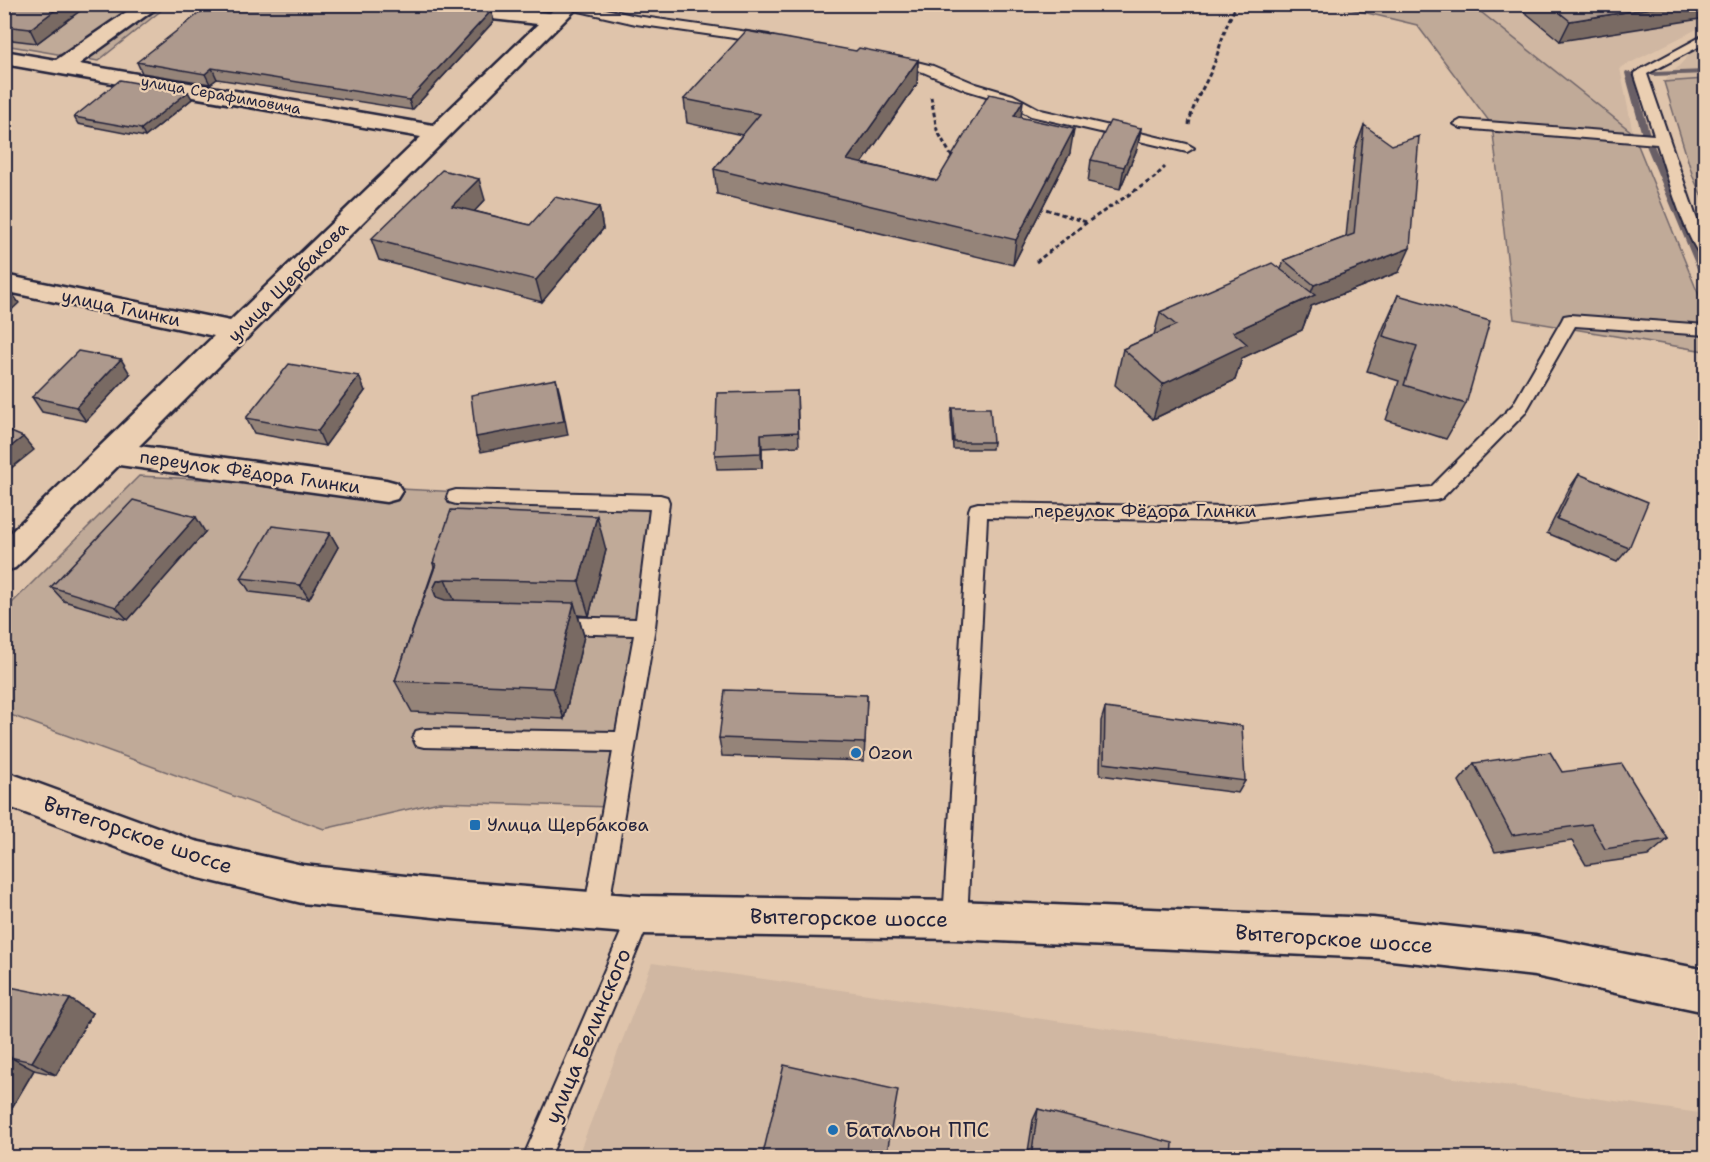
<svg xmlns="http://www.w3.org/2000/svg" width="1710" height="1162" font-family="'Shantell Sans',sans-serif">
<style>
.built{fill:#d0b7a2}
.green{fill:#c0aa98;stroke:#71666a;stroke-width:1.5}
.lines{fill:none;stroke-linecap:round;stroke-linejoin:round}
.stream{fill:#695f66;fill-rule:evenodd}
.lane-casing{stroke:#22223b;stroke-width:4}
.street-casing{stroke:#22223b;stroke-width:5}
.secondary-casing{stroke:#22223b;stroke-width:5}
.path{stroke:#22223b;stroke-width:3;stroke-dasharray:4.5 3;stroke-linecap:butt}
.lane{fill:#ebcfb2;fill-rule:evenodd}
.street{fill:#ebcfb2;fill-rule:evenodd}
.secondary{fill:#ebcfb2;fill-rule:evenodd}
.wall{fill:#958479;stroke:#22223b;stroke-width:1.5}
.shaded-wall{fill:#796b63;stroke:#22223b;stroke-width:1.5}
.building{fill:#ad998d;stroke:#22223b;stroke-width:1.5}
.poi-dot{fill:#1f6fb2;stroke:#ebcfb2;stroke-width:2}
.labels{text-anchor:middle;stroke-width:4.5;stroke-linejoin:round;paint-order:stroke}
.far-street-label{font-size:15px;fill:#22223b;stroke:#ebcfb2}
.street-label{font-size:18px;fill:#22223b;stroke:#ebcfb2}
.poi-label{font-size:18px;fill:#22223b;stroke:#ebcfb2;text-anchor:start}
.near-street-label{font-size:21px;fill:#22223b;stroke:#ebcfb2}
.near-poi-label{font-size:21px;fill:#22223b;stroke:#ebcfb2;text-anchor:start}
</style>
<rect width="100%" height="100%" fill="#dfc4ab"/>
<filter id="ink" filterUnits="userSpaceOnUse"><feTurbulence type="fractalNoise" baseFrequency=".0167" numOctaves="2"/><feDisplacementMap in="SourceGraphic" scale="12" xChannelSelector="R" yChannelSelector="G"/><feConvolveMatrix kernelMatrix="1 2 1 2 8 2 1 2 1" color-interpolation-filters="sRGB"/></filter>
<g filter="url(#ink)">
<path class="built" d="M 1472,5 L 1705,5 L 1705,25 L 1620,68 L 1633,133 Z
M 1705,46 L 1705,79 L 1664,82 L 1691,53 Z
M 652,963 L 1706,1114 L 1705,1158 L 577,1158 Z"/>
<path class="green" d="M 4,5 L 168,5 L 98,61 L 5,45 Z
M 1334,5 L 1472,5 L 1633,133 L 1695,286 L 1705,308 L 1705,351 L 1514,319 L 1492,125 L 1417,25 Z
M 1705,79 L 1706,79 L 1705,203 L 1693,177 L 1664,82 Z
M 139,476 L 660,502 L 612,807 L 439,802 L 324,829 L 5,713 L 4,611 Z"/>
<g class="lines">
<path class="stream" d="M 1706,70 L 1706,74 L 1653,76 L 1649,74 L 1653,72 Z
M 1626,71 L 1633,73 L 1650,135 L 1649,137 L 1642,135 L 1625,73 Z
M 1646,141 L 1653,143 L 1706,266 L 1706,281 L 1701,278 L 1645,143 Z"/>
<g class="lane-casing">
<path id="lane" d="M 584,4 L 636,16 L 769,35 L 775,39 L 769,43 L 636,24 L 566,8 L 564,5 Z
M 1706,34 L 1706,43 L 1647,74 L 1696,217 L 1706,237 L 1706,259 C 1690,255 1663,162 1657,144 L 1461,128 L 1454,124 L 1461,120 L 1654,135 L 1634,73 Z
M 892,56 L 933,66 L 976,84 L 1013,95 L 1041,110 L 1187,144 L 1194,148 L 1187,152 L 1031,116 L 1003,101 L 966,90 L 923,72 L 887,63 L 886,60 L 887,57 Z
M 1570,315 L 1706,325 L 1706,335 L 1575,326 L 1525,413 L 1442,498 L 1436,500 L 1230,521 L 987,517 L 967,920 L 963,928 L 955,932 L 947,928 L 943,920 L 969,510 L 971,505 L 978,503 L 1230,507 L 1431,487 L 1513,405 L 1562,320 L 1564,316 Z
M 456,490 L 660,495 L 667,497 L 669,502 L 655,627 L 608,911 L 604,919 L 596,922 L 588,919 L 584,911 L 613,751 L 424,747 L 416,745 L 413,738 L 416,731 L 424,729 L 616,732 L 634,635 L 555,633 L 548,631 L 545,625 L 548,619 L 555,617 L 636,619 L 650,509 L 456,504 L 449,502 L 447,497 L 449,492 Z
M 640,904 L 648,907 L 652,915 L 550,1158 L 523,1158 L 632,907 Z"/>
</g>
<g class="street-casing">
<path id="street" d="M 138,4 L 162,4 L 79,64 L 433,125 L 538,24 L 410,10 L 403,8 L 400,4 L 471,4 L 550,13 L 559,4 L 581,4 L 139,446 L 386,480 L 397,483 L 402,491 L 397,499 L 386,502 L 119,465 L 15,568 L 4,571 L 4,539 L 214,336 L 4,291 L 4,275 L 230,321 L 421,137 L 4,64 L 4,51 L 56,60 Z"/>
</g>
<g class="secondary-casing">
<path id="secondary" d="M 4,771 L 195,841 L 302,865 L 452,881 L 640,896 L 955,901 L 1373,918 L 1535,936 L 1706,970 L 1706,1012 L 1535,976 L 1373,958 L 955,939 L 640,934 L 452,919 L 302,903 L 195,877 L 4,805 Z"/>
</g>
<path class="path" d="M 931,97 L 937,130 L 953,159
M 1189,125 C 1192,104 1204,88 1212,69 C 1221,47 1224,24 1238,4
M 1039,207 L 1086,222
M 1036,262 L 1086,223 L 1154,178 L 1165,167"/>
<use href="#lane" class="lane"/>
<use href="#street" class="street"/>
<use href="#secondary" class="secondary"/>
</g>
<path class="wall" d="M 4,4 L 89,4 L 37,43 L 4,39 Z
M 495,4 L 529,4 L 525,8 Z
M 1515,4 L 1706,4 L 1560,41 Z
M 491,11 L 494,21 L 412,110 L 217,79 L 210,84 L 142,73 L 137,62 Z
M 856,51 L 918,60 L 917,84 L 862,163 L 937,181 L 1021,118 L 1070,153 L 1013,265 L 717,194 L 714,169 L 742,135 L 687,123 L 684,99 Z
M 188,92 L 192,99 L 145,137 L 78,124 L 74,117 Z
M 1364,125 L 1399,272 L 1311,306 L 1302,330 L 1242,358 L 1235,380 L 1153,419 L 1115,385 L 1123,349 L 1154,335 L 1160,312 L 1281,269 L 1284,260 L 1346,237 L 1355,149 Z
M 1141,128 L 1137,149 L 1120,189 L 1088,182 L 1091,160 Z
M 485,200 L 474,211 L 530,225 L 599,207 L 603,229 L 542,302 L 379,260 L 371,239 Z
M 1398,295 L 1466,404 L 1446,439 L 1386,420 L 1399,381 L 1367,371 L 1382,331 Z
M 130,374 L 86,421 L 42,412 L 32,397 Z
M 365,391 L 325,446 L 254,433 L 246,418 Z
M 797,391 L 799,446 L 762,448 L 762,468 L 717,469 L 715,455 Z
M 952,408 L 993,442 L 992,449 L 953,449 L 951,415 Z
M 1579,474 L 1629,548 L 1617,562 L 1547,533 L 1569,489 Z
M 205,532 L 128,620 L 64,601 L 51,587 Z
M 330,533 L 338,547 L 309,599 L 250,592 L 241,578 Z
M 606,550 L 589,616 L 578,615 L 584,636 L 564,719 L 412,712 L 395,681 L 434,567 L 433,563 Z
M 867,695 L 864,761 L 722,756 L 719,738 Z
M 1105,708 L 1245,781 L 1238,793 L 1100,775 L 1101,721 Z
M 1474,763 L 1562,772 L 1668,839 L 1648,856 L 1586,865 L 1572,841 L 1495,852 L 1459,781 Z
M 4,995 L 92,1013 L 56,1075 L 34,1070 L 4,1121 Z
M 1038,1109 L 1172,1158 L 1027,1158 L 1033,1120 Z"/>
<path class="shaded-wall" d="M 63,4 L 89,4 L 37,43 L 30,29 Z
M 1676,4 L 1706,4 L 1706,18 L 1560,41 L 1570,21 Z
M 491,11 L 494,21 L 412,110 L 409,100 Z
M 918,60 L 917,84 L 847,185 L 847,160 Z
M 212,68 L 217,79 L 210,84 L 205,74 Z
M 188,92 L 192,99 L 145,137 L 141,129 Z
M 1023,101 L 1020,126 L 1014,116 Z
M 1141,128 L 1137,149 L 1120,189 L 1124,167 Z
M 1074,129 L 1070,153 L 1013,265 L 1016,240 Z
M 479,179 L 485,200 L 459,228 L 452,206 Z
M 599,207 L 603,229 L 542,302 L 536,280 Z
M 1410,248 L 1399,272 L 1311,306 L 1302,330 L 1242,358 L 1235,380 L 1153,419 L 1163,384 L 1233,332 L 1309,298 L 1314,285 Z
M 9,289 L 19,303 L 4,317 L 4,293 Z
M 121,359 L 130,374 L 86,421 L 76,407 Z
M 359,376 L 365,391 L 325,446 L 318,431 Z
M 556,379 L 560,394 L 568,435 L 481,452 L 476,437 Z
M 761,434 L 762,448 L 762,468 L 761,453 Z
M 23,437 L 34,450 L 4,474 L 4,452 Z
M 597,516 L 606,550 L 589,616 L 579,582 Z
M 196,517 L 205,532 L 128,620 L 116,607 Z
M 330,533 L 338,547 L 309,599 L 300,585 Z
M 445,579 L 460,613 L 436,597 L 433,589 L 437,581 Z
M 574,603 L 584,636 L 564,719 L 553,688 Z
M 70,999 L 92,1013 L 56,1075 L 32,1062 Z
M 10,1057 L 34,1070 L 4,1121 L 4,1067 Z"/>
<path class="building" d="M 4,4 L 63,4 L 30,29 L 4,26 Z
M 211,4 L 429,4 L 491,11 L 409,100 L 212,68 L 205,74 L 137,62 Z
M 1549,4 L 1676,4 L 1570,21 Z
M 746,31 L 856,51 L 859,48 L 918,60 L 847,160 L 937,181 L 989,94 L 1023,101 L 1014,116 L 1074,129 L 1016,240 L 714,169 L 760,114 L 684,99 Z
M 120,80 L 188,92 L 141,129 L 74,117 Z
M 1110,121 L 1141,128 L 1124,167 L 1091,160 Z
M 1364,125 L 1392,145 L 1419,136 L 1410,248 L 1314,285 L 1284,260 L 1354,234 Z
M 442,170 L 479,179 L 452,206 L 530,225 L 555,197 L 599,207 L 536,280 L 371,239 Z
M 1272,263 L 1315,295 L 1233,332 L 1247,344 L 1163,384 L 1123,349 L 1176,325 L 1160,312 Z
M 1398,295 L 1490,321 L 1466,404 L 1404,385 L 1417,346 L 1383,336 Z
M 78,351 L 121,359 L 76,407 L 32,397 Z
M 289,364 L 359,376 L 318,431 L 246,418 Z
M 556,379 L 564,421 L 476,437 L 471,395 Z
M 797,391 L 798,432 L 761,434 L 761,453 L 715,455 L 717,393 Z
M 952,408 L 990,408 L 993,442 L 954,442 Z
M 4,429 L 23,437 L 4,452 Z
M 1579,474 L 1648,502 L 1629,548 L 1557,519 Z
M 133,500 L 196,517 L 116,607 L 51,587 Z
M 451,510 L 597,516 L 579,582 L 445,579 L 437,581 L 433,589 L 436,597 L 445,600 L 574,603 L 553,688 L 395,681 L 436,564 L 433,563 Z
M 272,526 L 330,533 L 300,585 L 241,578 Z
M 725,690 L 867,695 L 865,743 L 719,738 Z
M 1105,708 L 1242,726 L 1245,781 L 1104,763 Z
M 1550,752 L 1562,772 L 1622,764 L 1668,839 L 1605,849 L 1591,824 L 1512,835 L 1474,763 Z
M 10,987 L 70,999 L 32,1062 L 10,1057 L 4,1067 L 4,995 Z
M 784,1065 L 898,1090 L 886,1158 L 762,1158 Z
M 1038,1109 L 1173,1143 L 1172,1158 L 1031,1158 Z"/>
</g>
<g class="poi-dot">
<circle cx="856" cy="753" r="6"/>
<rect x="469" y="819" width="12" height="12" rx="3"/>
<circle cx="833" cy="1130" r="6"/>
</g>
<g class="labels">
<g class="far-street-label">
<text transform="translate(221 95) rotate(10)" y="5">улица Серафимовича</text>
</g>
<g class="street-label">
<text transform="translate(288 282) rotate(-45)" y="6">улица Щербакова</text>
<text transform="translate(121 308) rotate(12)" y="6">улица Глинки</text>
<text transform="translate(250 472) rotate(8)" y="6">переулок Фёдора Глинки</text>
<text x="1145" y="517">переулок Фёдора Глинки</text>
</g>
<g class="poi-label">
<text x="868" y="759">Ozon</text>
<text x="487" y="831">Улица Щербакова</text>
</g>
<g class="near-street-label">
<text transform="translate(138 835) rotate(19)" y="7">Вытегорское шоссе</text>
<text transform="translate(849 918) rotate(1)" y="7">Вытегорское шоссе</text>
<text transform="translate(1334 939) rotate(4)" y="7">Вытегорское шоссе</text>
<text transform="translate(588 1036) rotate(-67)" y="7">улица Белинского</text>
</g>
<g class="near-poi-label">
<text x="845" y="1137">Батальон ППС</text>
</g>
</g>
<rect width="1710" height="1162" fill="none" stroke="#ebcfb2" stroke-width="24"/>
<rect x="12" y="12" width="1686" height="1138" fill="none" stroke="#22223b" stroke-width="2" filter="url(#ink)"/>
</svg>
